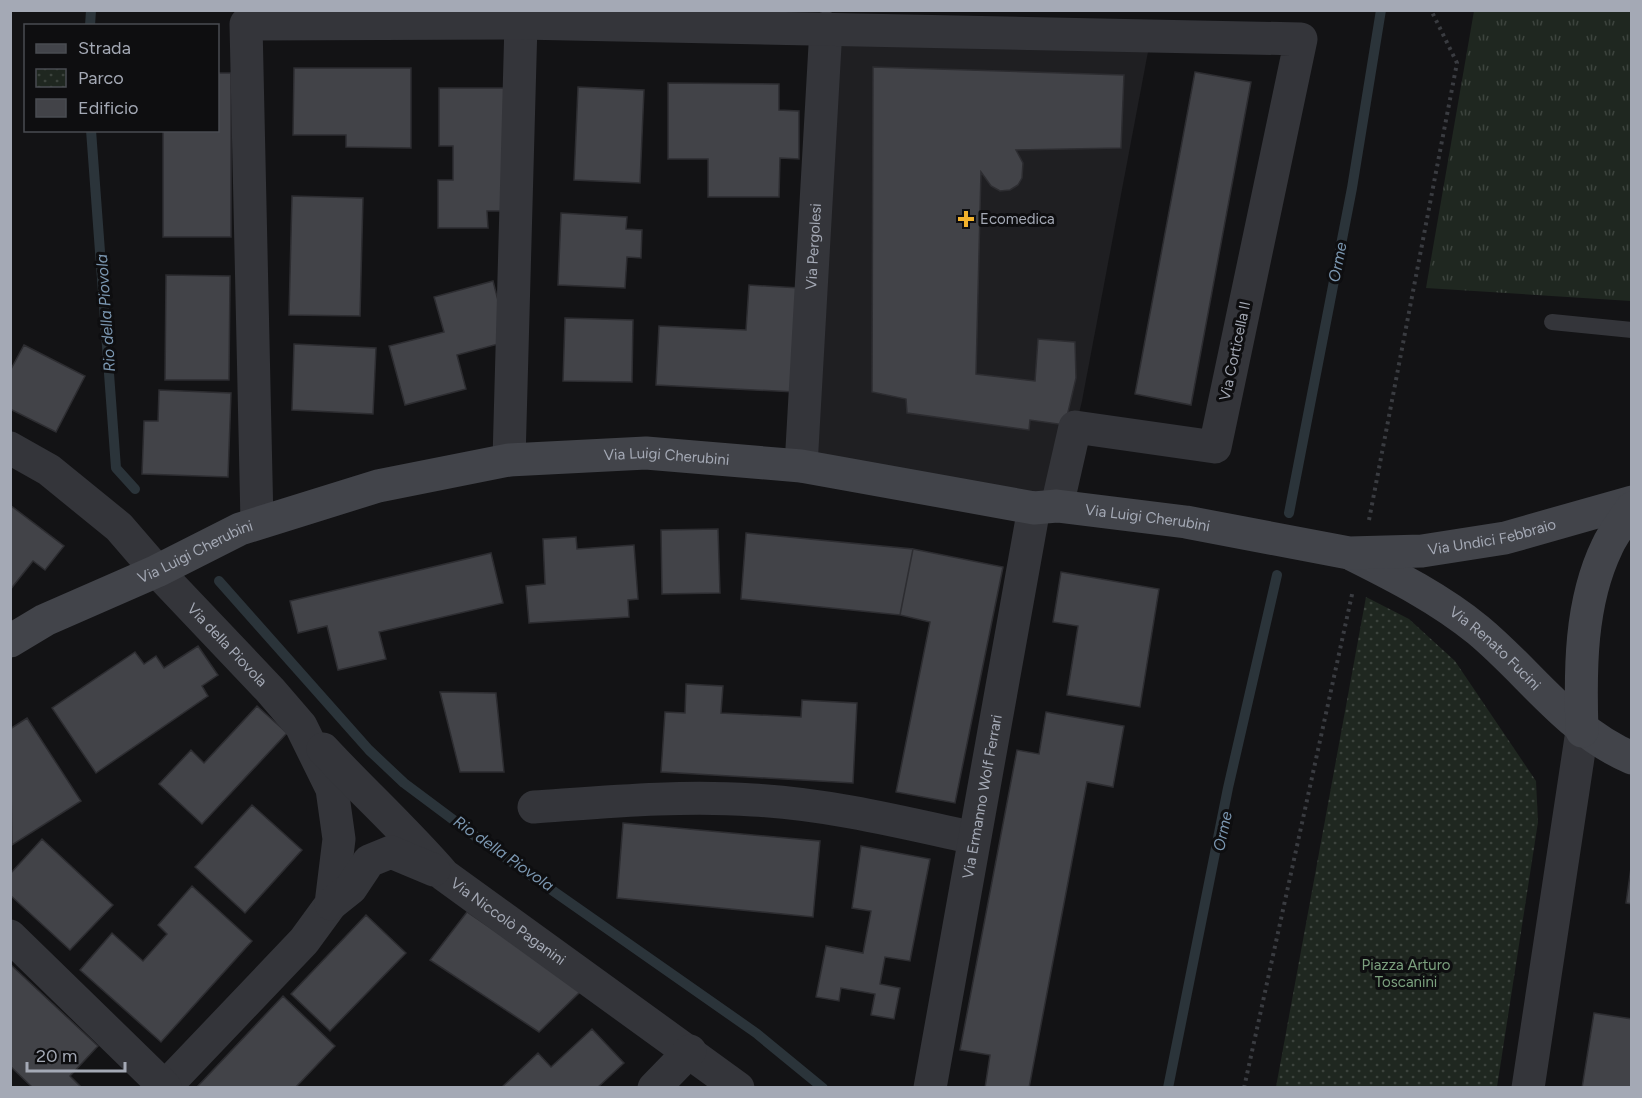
<svg xmlns="http://www.w3.org/2000/svg" width="1642" height="1098" font-family="Figtree,sans-serif">
<style>
.built{fill:#1f1f22}
.grass{fill:url(#grass-tufts)}
.park{fill:url(#park-dots)}
.lines{fill:none;stroke-linecap:round;stroke-linejoin:round}
.stream{stroke:#2b343a;stroke-width:10}
.building{fill:#424348;stroke:#2d2d31;stroke-width:1.5}
.path{stroke:#3a3c41;stroke-width:4;stroke-dasharray:3 4.5;stroke-linecap:butt}
.service{stroke:#34353a;stroke-width:16}
.minor{stroke:#34353a;stroke-width:33}
.tertiary{stroke:#34353a;stroke-width:33}
.secondary{stroke:#42444a;stroke-width:33}
.poi-dot{fill:#f2b22d;stroke:#0e0e10;stroke-width:2}
.labels{text-anchor:middle;stroke-width:6;stroke-linejoin:round;paint-order:stroke}
.poi-label{font-size:15px;fill:#a4a9b5;stroke:#0e0e10;text-anchor:start}
.street-label{font-size:15px;fill:#a4a9b5;stroke:#0e0e10}
.park-label{font-size:15px;fill:#7ba07e;stroke:#0e0e10}
.water-label{font-size:16px;font-style:italic;fill:#7b97b1;stroke:#0e0e10}
</style>
<defs>
<pattern id="grass-tufts" width="24" height="20" patternUnits="userSpaceOnUse" patternTransform="scale(1.5)"><rect width="24" height="20" fill="#1f2720"/><path d="M3 7l-1-3M5 7V3M7 7l1-3M15 17l-1-3M17 17v-4M19 17l1-3" fill="none" stroke="#3d443e"/></pattern>
<pattern id="park-dots" width="8" height="8" patternUnits="userSpaceOnUse" patternTransform="scale(1.5)"><rect width="8" height="8" fill="#1f2720"/><path d="M2 2h.1M6 6h.1" fill="none" stroke="#3d443e" stroke-width="1.8" stroke-linecap="round"/></pattern>
</defs>
<rect width="100%" height="100%" fill="#131315"/>
<path class="built" d="M 826,28 L 1151,36 L 1082,401 L 1057,506 L 801,466 Z"/>
<path class="grass" d="M 1474,11 L 1631,11 L 1631,301 L 1426,288 Z"/>
<path class="park" d="M 1366,597 L 1409,619 L 1455,661 L 1536,781 L 1538,822 L 1497,1087 L 1276,1087 Z"/>
<g class="lines">
<path class="stream" d="M 90,26 L 91,10
M 91,130 L 116,468 L 135,489
M 1289,513 L 1352,188 L 1381,10
M 219,581 L 369,750 L 404,783 L 479,839 L 756,1033 L 823,1088
M 1168,1088 L 1228,788 L 1277,575"/>
</g>
<path class="building" d="M 873,67 L 1124,75 L 1121,148 L 1016,150 L 1023,163 L 1022,178 L 1018,185 L 1010,190 L 1000,191 L 991,186 L 981,172 L 976,374 L 1035,381 L 1038,339 L 1075,342 L 1076,378 L 1065,425 L 1030,420 L 1029,430 L 907,413 L 906,399 L 872,392 Z
M 294,68 L 411,68 L 411,148 L 346,147 L 346,135 L 293,135 Z
M 1195,72 L 1251,82 L 1191,405 L 1135,394 Z
M 218,73 L 231,73 L 231,237 L 163,237 L 163,130 L 218,130 Z
M 668,83 L 779,84 L 779,110 L 799,111 L 799,159 L 780,158 L 779,197 L 708,197 L 708,159 L 668,159 Z
M 578,87 L 644,90 L 640,183 L 574,180 Z
M 439,88 L 505,88 L 505,211 L 487,211 L 488,228 L 438,228 L 438,180 L 453,180 L 453,146 L 439,146 Z
M 292,196 L 363,198 L 360,316 L 289,315 Z
M 561,213 L 627,217 L 626,229 L 642,230 L 641,258 L 627,257 L 625,288 L 558,285 Z
M 166,275 L 230,276 L 229,380 L 165,380 Z
M 493,281 L 502,316 L 502,343 L 457,355 L 466,389 L 405,405 L 389,346 L 444,332 L 434,297 Z
M 749,285 L 800,288 L 795,392 L 656,385 L 659,326 L 746,330 Z
M 565,318 L 633,320 L 632,382 L 563,381 Z
M 294,344 L 376,348 L 373,414 L 292,410 Z
M 24,345 L 85,376 L 56,432 L 10,409 L 10,371 Z
M 159,390 L 231,393 L 228,477 L 142,474 L 144,421 L 158,421 Z
M 10,505 L 64,546 L 45,570 L 33,561 L 10,590 Z
M 718,529 L 720,593 L 662,594 L 661,530 Z
M 746,533 L 913,549 L 900,615 L 741,599 Z
M 576,537 L 577,549 L 634,545 L 638,599 L 628,600 L 629,617 L 529,623 L 526,586 L 545,584 L 543,539 Z
M 913,549 L 1003,567 L 955,803 L 896,792 L 930,622 L 900,615 Z
M 491,553 L 503,603 L 379,632 L 386,659 L 338,670 L 327,626 L 298,633 L 290,601 Z
M 1061,572 L 1159,589 L 1140,707 L 1067,695 L 1078,626 L 1053,622 Z
M 198,646 L 218,675 L 202,686 L 208,696 L 96,773 L 52,708 L 135,652 L 144,664 L 156,656 L 164,668 Z
M 686,684 L 723,686 L 721,713 L 801,717 L 802,700 L 857,703 L 853,783 L 661,772 L 665,712 L 685,713 Z
M 440,692 L 496,693 L 504,772 L 460,772 Z
M 257,706 L 287,733 L 202,824 L 159,784 L 191,750 L 204,763 Z
M 1046,712 L 1124,726 L 1113,787 L 1087,782 L 1029,1088 L 985,1088 L 990,1055 L 960,1050 L 1017,750 L 1039,754 Z
M 27,718 L 81,801 L 12,845 L 10,729 Z
M 252,805 L 302,850 L 245,913 L 195,867 Z
M 623,823 L 820,841 L 813,917 L 617,898 Z
M 42,839 L 113,905 L 70,950 L 10,895 L 10,874 Z
M 861,846 L 930,859 L 910,961 L 885,957 L 880,984 L 900,988 L 894,1019 L 871,1015 L 875,994 L 841,988 L 839,1001 L 816,997 L 826,946 L 863,953 L 871,911 L 852,908 Z
M 1632,861 L 1632,904 L 1626,903 Z
M 192,886 L 252,941 L 161,1042 L 80,970 L 112,933 L 143,961 L 167,934 L 158,925 Z
M 467,912 L 582,990 L 539,1032 L 430,960 Z
M 366,915 L 406,953 L 330,1031 L 291,994 Z
M 10,964 L 98,1046 L 70,1076 L 82,1088 L 33,1088 L 10,1066 Z
M 283,996 L 335,1046 L 295,1088 L 196,1088 Z
M 1594,1013 L 1632,1019 L 1632,1088 L 1582,1088 Z
M 592,1029 L 624,1063 L 597,1088 L 501,1088 L 538,1053 L 551,1067 Z"/>
<g class="lines">
<path class="path" d="M 1369,520 L 1457,63 L 1431,10
M 1244,1088 L 1353,590"/>
<path class="service" d="M 1552,322 L 1632,330"/>
<g class="minor">
<path d="M 509,460 L 521,23"/>
<path id="s1" d="M 801,466 L 826,28"/>
<path d="M 257,523 L 246,24 L 521,23 L 1301,39 L 1215,447 L 1075,427 L 1057,506"/>
<path id="s2" d="M 157,571 L 270,690 L 301,726 L 332,789 L 339,839 L 331,904 L 304,941 L 164,1088"/>
<path id="s3" d="M 323,749 C 363,792 406,831 444,875 L 738,1088"/>
<path d="M 534,807 C 606,802 680,795 753,800 C 828,804 901,822 974,838"/>
<path d="M 331,904 L 351,888 L 369,861 L 391,852 L 434,870"/>
<path d="M 10,936 L 165,1087"/>
<path d="M 654,1088 L 690,1051"/>
<path id="s4" d="M 930,1088 L 1034,508"/>
<path d="M 1528,1088 L 1582,731"/>
</g>
<path class="tertiary" d="M 10,448 L 49,470 L 119,527 L 157,571"/>
<g class="secondary">
<path id="s5" d="M 1353,555 C 1397,577 1440,599 1478,630 C 1530,673 1568,731 1632,758"/>
<path id="s6" d="M 10,641 L 45,620 L 157,571 L 240,529 L 378,486 L 509,460 L 646,453 L 801,466 L 1034,508 L 1057,506 L 1186,522 L 1349,553 L 1422,551 L 1505,538 L 1632,502"/>
<path d="M 1582,731 C 1580,670 1580,603 1607,547 C 1613,533 1623,521 1632,508"/>
</g>
</g>
<path class="poi-dot" d="M963 210h6v6h6v6h-6v6h-6v-6h-6v-6h6z"/>
<g class="labels">
<g class="poi-label">
<text x="980" y="224">Ecomedica</text>
</g>
<g class="street-label">
<text dy="5" stroke="none"><textPath href="#s1" startOffset="220">Via Pergolesi</textPath></text>
<text transform="translate(1235 351) rotate(-78)" y="5">Via Corticella II</text>
<text dy="5" stroke="none"><textPath href="#s6" startOffset="692">Via Luigi Cherubini</textPath></text>
<text dy="5" stroke="none"><textPath href="#s6" startOffset="1178">Via Luigi Cherubini</textPath></text>
<text dy="5" stroke="none"><textPath href="#s6" startOffset="1527">Via Undici Febbraio</textPath></text>
<text dy="5" stroke="none"><textPath href="#s6" startOffset="206">Via Luigi Cherubini</textPath></text>
<text dy="5" stroke="none"><textPath href="#s2" startOffset="102">Via della Piovola</textPath></text>
<text dy="5" stroke="none"><textPath href="#s5" startOffset="171">Via Renato Fucini</textPath></text>
<text dy="5" stroke="none"><textPath href="#s4" startOffset="296">Via Ermanno Wolf Ferrari</textPath></text>
<text dy="5" stroke="none"><textPath href="#s3" startOffset="254">Via Niccolò Paganini</textPath></text>
</g>
<g class="park-label">
<text x="1406" y="970">Piazza Arturo<tspan x="1406" dy="17">Toscanini</tspan></text>
</g>
<g class="water-label">
<text transform="translate(1337 262) rotate(-79)" y="6">Orme</text>
<text transform="translate(105 313) rotate(-94)" y="6">Rio della Piovola</text>
<text transform="translate(1222 831) rotate(-78)" y="6">Orme</text>
<text transform="translate(504 853) rotate(35)" y="6">Rio della Piovola</text>
</g>
</g>
<rect width="1642" height="1098" fill="none" stroke="#a4a9b5" stroke-width="24"/>
<rect x="24" y="24" width="195" height="108" fill="#0e0e10" stroke="#4a4c52" stroke-width="1.5"/>
<rect x="36" y="44" width="30" height="9" fill="#42444a" stroke="#4a4c52" stroke-width="1.5"/>
<text x="78" y="54" font-size="18" fill="#a4a9b5">Strada</text>
<rect x="36" y="69" width="30" height="18" fill="url(#park-dots)" stroke="#4a4c52" stroke-width="1.5"/>
<text x="78" y="84" font-size="18" fill="#a4a9b5">Parco</text>
<rect x="36" y="99" width="30" height="18" fill="#424348" stroke="#4a4c52" stroke-width="1.5"/>
<text x="78" y="114" font-size="18" fill="#a4a9b5">Edificio</text>
<path d="M27 1062v9h98v-9" fill="none" stroke="#a4a9b5" stroke-width="3"/>
<text x="36" y="1062" font-size="18" fill="#a4a9b5" stroke="#0e0e10" stroke-width="4.5" paint-order="stroke">20 m</text>
</svg>
